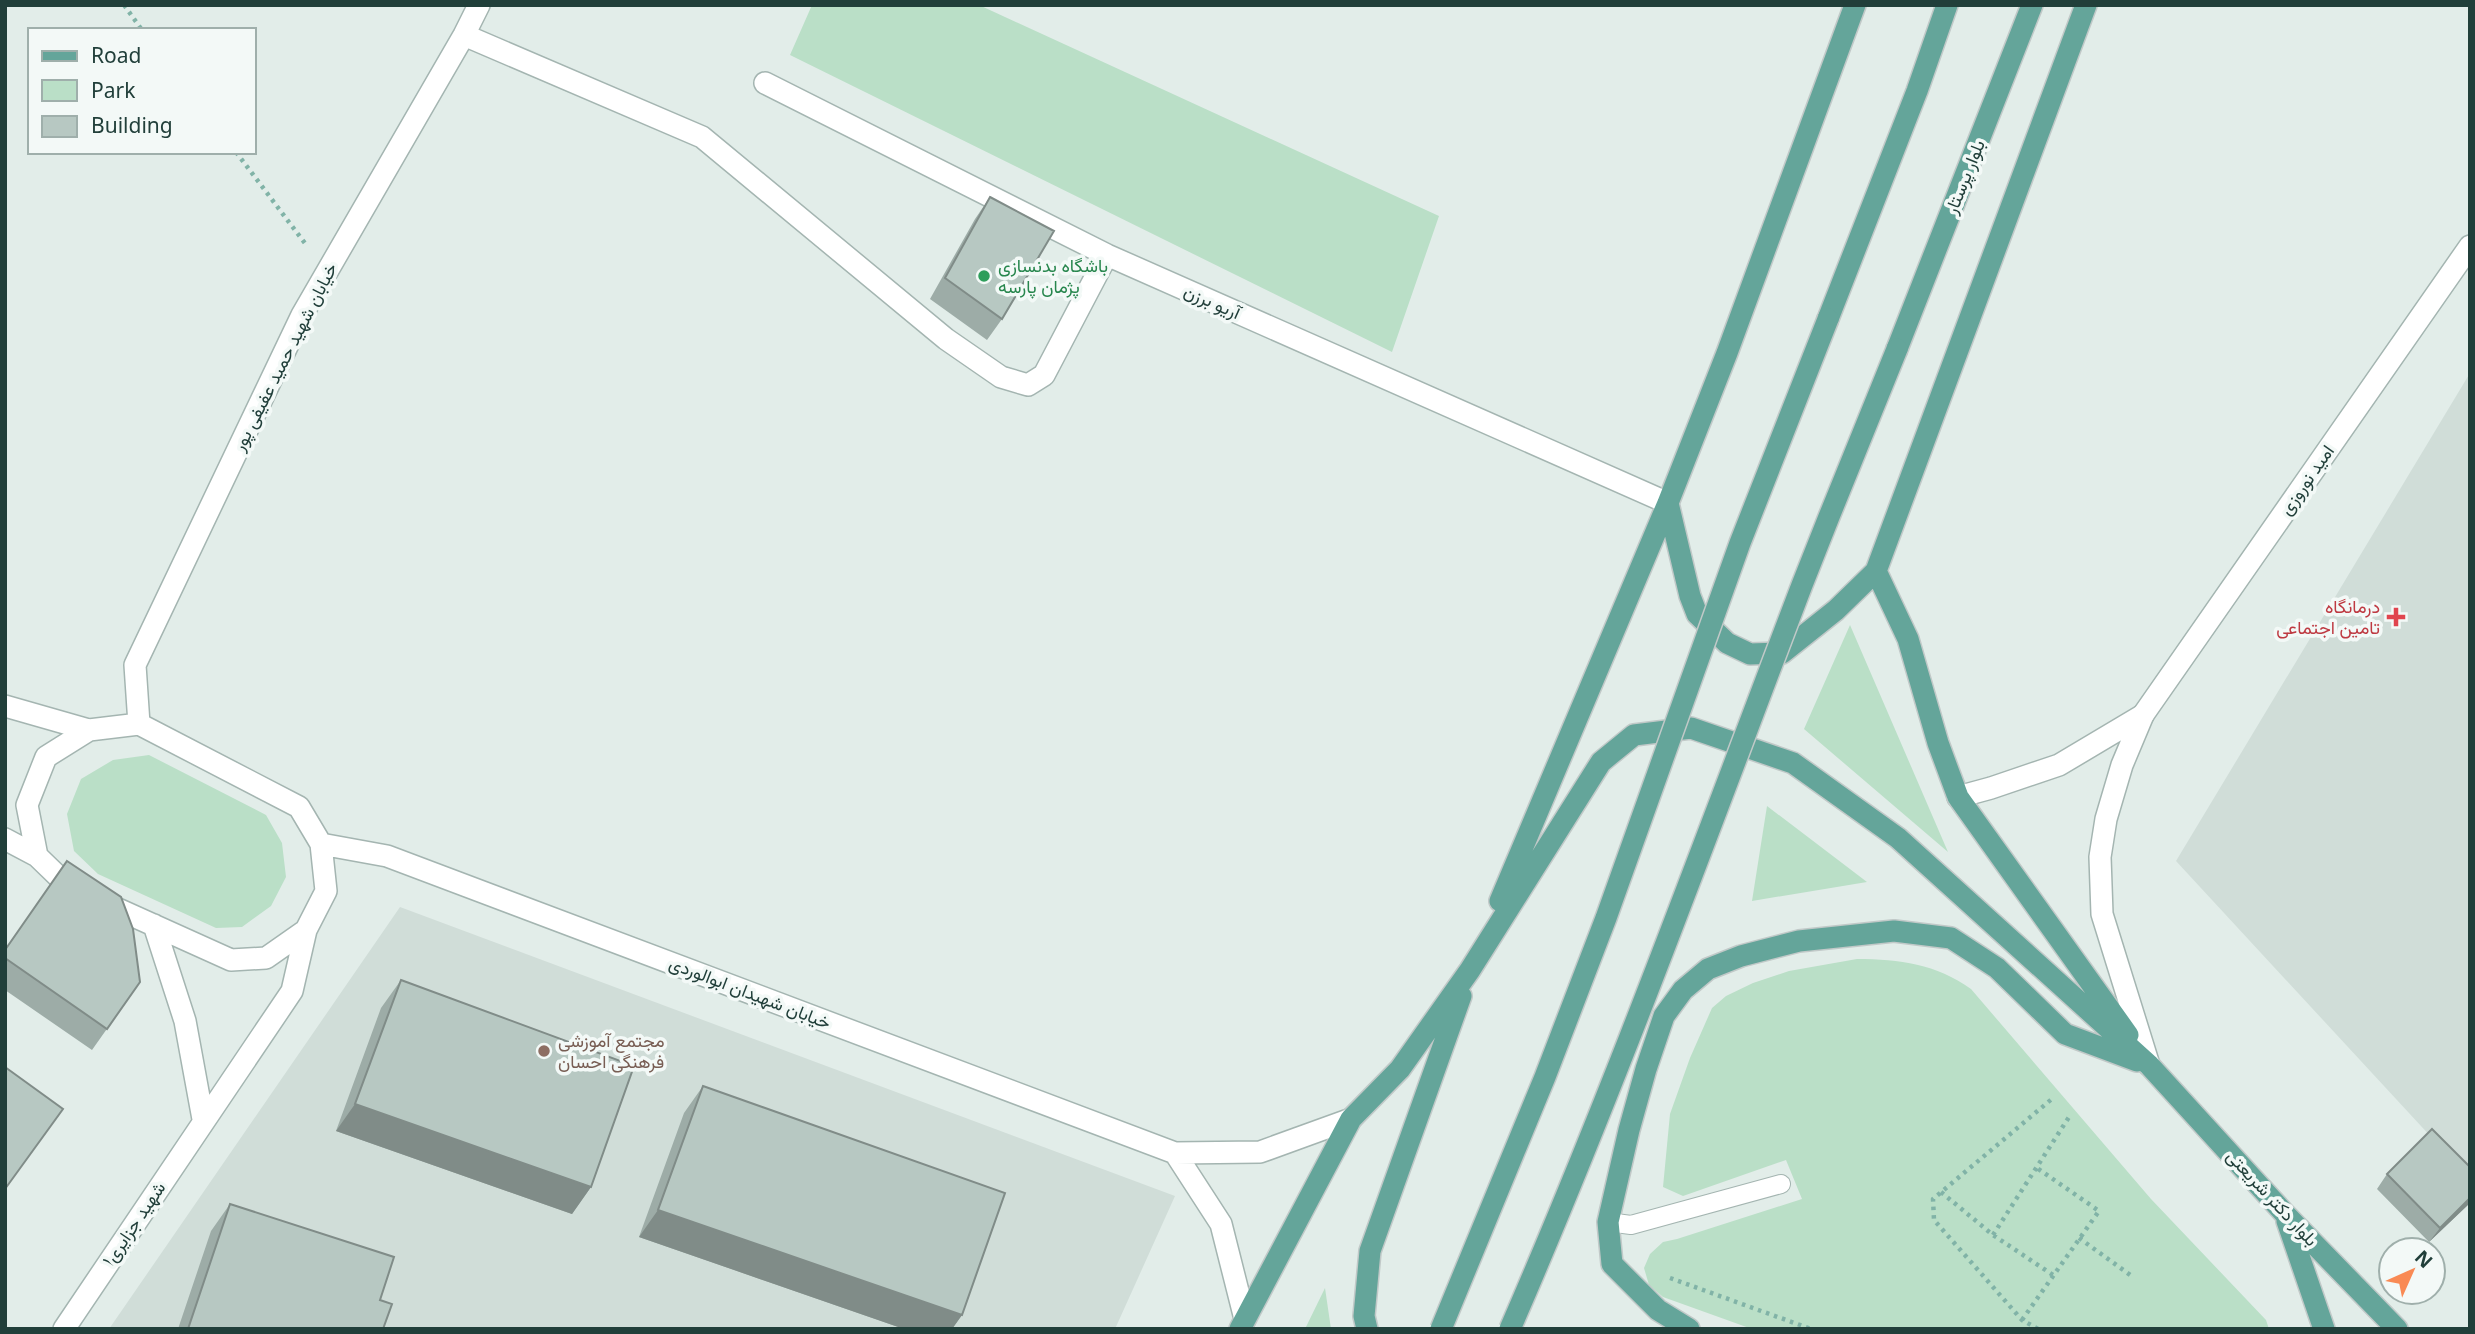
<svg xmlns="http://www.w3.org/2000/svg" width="2475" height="1334" font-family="'Noto Sans',Vazirmatn,sans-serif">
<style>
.built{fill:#d0ddd8}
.green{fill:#badfc7}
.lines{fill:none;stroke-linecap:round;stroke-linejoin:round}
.service-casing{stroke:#a4b5b1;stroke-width:20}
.minor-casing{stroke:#a4b5b1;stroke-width:24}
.tertiary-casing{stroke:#a4b5b1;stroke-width:24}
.primary-casing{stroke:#c1c9c8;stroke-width:24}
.path{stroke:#81b3a7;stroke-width:4.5;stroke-dasharray:3.5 5;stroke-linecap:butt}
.service{stroke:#fff;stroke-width:18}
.minor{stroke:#fff;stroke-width:21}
.tertiary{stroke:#fff;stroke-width:21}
.primary{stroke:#64a59a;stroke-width:21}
.primary-bridge-casing{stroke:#c1c9c8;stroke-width:24;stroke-linecap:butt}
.primary-bridge{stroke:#64a59a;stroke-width:21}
.wall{fill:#9daca7}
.shaded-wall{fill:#808c88}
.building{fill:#b7c8c2;stroke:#808c88;stroke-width:2}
.leisure-dot{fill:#2e9e5b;stroke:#f3f9f7;stroke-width:2.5}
.health-dot{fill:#e0444e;stroke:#f3f9f7;stroke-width:2.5}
.education-dot{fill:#8d6e63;stroke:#f3f9f7;stroke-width:2.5}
.labels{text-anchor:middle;stroke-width:7;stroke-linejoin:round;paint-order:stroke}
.street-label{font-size:18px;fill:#213f3a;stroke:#f3f9f7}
.leisure-label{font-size:18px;fill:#27864d;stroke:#f3f9f7;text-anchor:start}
.health-label{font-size:18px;fill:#be3a42;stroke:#f3f9f7;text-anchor:end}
.education-label{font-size:18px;fill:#785e54;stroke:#f3f9f7;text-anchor:start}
</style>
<rect width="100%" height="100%" fill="#e2ede9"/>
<path class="built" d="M 2470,373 L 2470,1179 L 2176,861 Z
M 400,907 L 1175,1196 L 1115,1329 L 109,1329 Z"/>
<path class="green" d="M 812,5 L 979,5 L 1439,216 L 1392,352 L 790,55 Z
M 1850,625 L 1948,852 L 1804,729 Z
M 149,755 L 266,815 L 282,843 L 286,877 L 271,906 L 242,927 L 216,928 L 98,874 L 74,851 L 67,814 L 81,779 L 113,760 Z
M 1767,806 L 1867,882 L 1752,901 Z
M 1857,959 C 1900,959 1936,964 1971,989 L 2151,1199 L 2266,1320 L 2269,1329 L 1752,1329 L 1663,1297 L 1649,1285 L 1644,1268 L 1650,1254 L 1663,1242 L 1677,1239 L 1802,1199 L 1786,1160 L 1683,1196 L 1663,1187 L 1670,1114 L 1690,1058 L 1712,1008 L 1726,996 L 1753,983 L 1789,971 Z
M 1325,1288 L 1331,1329 L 1305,1329 Z"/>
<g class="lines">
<g class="service-casing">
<path id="service" d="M 1608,1222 L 1631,1225 L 1781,1184"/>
</g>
<g class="minor-casing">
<path id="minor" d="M 464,35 L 702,137 L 946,339 L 1001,377 L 1028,385 L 1044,375 L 1107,255
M 765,83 L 1107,255 L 1668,503
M 5,706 L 89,730
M 2143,715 L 2470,246
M 139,724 L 299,807 L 321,844 L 326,891 L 306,930 L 266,958 L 231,960 L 69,887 L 37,856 L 27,805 L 46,757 L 89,730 Z
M 139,724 L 135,665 L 302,315 L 464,35 L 479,5
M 5,839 L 37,856
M 321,844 L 387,856 L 1175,1153 L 1260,1152 L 1351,1119
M 154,925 L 185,1021 L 203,1119
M 1175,1153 L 1221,1224 L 1245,1319
M 64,1329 L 292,991 L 306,930"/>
</g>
<g class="tertiary-casing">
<path id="tertiary" d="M 2143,715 L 2122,765 L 2106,819 L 2100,857 L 2102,914 L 2149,1065
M 1958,797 L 1991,788 L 2059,765 L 2143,715"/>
</g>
<g class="primary-casing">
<path id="primary" d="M 2086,5 L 1876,571 L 1908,639 L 1938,743 L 1958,797 L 2128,1035
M 1828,319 L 1917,91 L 1947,5
M 1897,349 L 2032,5
M 1668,503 L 1690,596 L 1697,614 L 1727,643 L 1750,654 L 1782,653 L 1836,610 L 1876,571
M 1500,901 L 1668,503 L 1727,353 L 1855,5
M 2287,1221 L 2324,1329
M 1240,1329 L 1351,1119 L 1400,1069 L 1470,970 L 1601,762 L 1634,735 L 1691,728 L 1793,763 L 1898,838 L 2149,1065 L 2284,1213 L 2397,1329
M 1367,1329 L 1364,1316 L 1370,1251 L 1461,996
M 1689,1329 L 1658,1310 L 1612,1264 L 1608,1222 L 1629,1130 L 1646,1069 L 1664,1016 L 1683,990 L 1708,969 L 1741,956 L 1799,941 L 1894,931 L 1951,938 L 1997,968 L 2065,1034 L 2137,1061"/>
</g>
<path class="path" d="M 124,5 L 142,30
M 236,152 L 307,246
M 1941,1192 L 1993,1235 L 2053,1275
M 1993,1235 L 2069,1117
M 2079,1238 L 2133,1277
M 1670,1278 L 1811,1329
M 2022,1320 L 2099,1211 L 2037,1168
M 2038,1329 L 2022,1320 L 1934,1220 L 1933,1199 L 2053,1098"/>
<use href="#service" class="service"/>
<use href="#minor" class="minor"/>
<use href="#tertiary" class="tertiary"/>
<use href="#primary" class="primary"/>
<g class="primary-bridge-casing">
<path id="primary-bridge" d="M 1441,1329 L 1545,1077 L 1606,918 L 1740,543 L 1828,319
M 1510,1329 C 1616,1085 1707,834 1802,585 C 1833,506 1865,427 1897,349"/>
</g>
<use href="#primary-bridge" class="primary-bridge"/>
</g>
<path class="wall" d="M 990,197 L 1002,319 L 987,340 L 930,299 L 975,219 Z
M 5,950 L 140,982 L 92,1050 L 5,990 Z
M 401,980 L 591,1187 L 572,1214 L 336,1131 L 381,1008 Z
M 703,1086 L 962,1315 L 952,1329 L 904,1329 L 639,1237 L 684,1113 Z
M 2470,1167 L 2470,1203 L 2429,1242 L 2377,1189 L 2387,1174 Z
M 230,1204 L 380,1300 L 383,1329 L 178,1329 L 211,1231 Z"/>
<path class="shaded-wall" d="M 355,1104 L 591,1187 L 572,1214 L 336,1131 Z
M 2470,1198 L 2470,1203 L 2429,1242 L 2440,1228 Z
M 658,1210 L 962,1315 L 952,1329 L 904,1329 L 639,1237 Z"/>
<path class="building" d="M 990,197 L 1054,231 L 1002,319 L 945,278 Z
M 67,861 L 121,897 L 133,929 L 140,982 L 107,1029 L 5,958 L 5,950 Z
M 401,980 L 634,1066 L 591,1187 L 355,1104 Z
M 5,1067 L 63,1109 L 5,1189 Z
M 703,1086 L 1005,1193 L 962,1315 L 658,1210 Z
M 2432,1129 L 2470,1167 L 2470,1198 L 2440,1228 L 2387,1174 Z
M 230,1204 L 394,1257 L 380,1300 L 392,1304 L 383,1329 L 188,1329 Z"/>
<circle class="leisure-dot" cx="984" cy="276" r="7"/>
<path class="health-dot" d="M2392.5 606.5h7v7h7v7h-7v7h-7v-7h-7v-7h7z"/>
<circle class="education-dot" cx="544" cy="1051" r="7"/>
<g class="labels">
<g class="street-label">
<text transform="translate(1965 177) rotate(-68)" y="6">بلوار پرستار</text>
<text transform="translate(1212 302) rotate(24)" y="6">آریو برزن</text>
<text transform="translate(285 357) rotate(-63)" y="6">خیابان شهید حمید عفیفی پور</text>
<text transform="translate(2307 480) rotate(-55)" y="6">امید نوروزی</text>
<text transform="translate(750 993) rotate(21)" y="6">خیابان شهیدان ابوالوردی</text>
<text transform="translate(2272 1198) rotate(47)" y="6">بلوار دکتر شریعتی</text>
<text transform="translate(134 1224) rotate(-56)" y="6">شهید جزایری۱</text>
</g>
<g class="leisure-label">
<text x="998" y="272">باشگاه بدنسازی<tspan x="998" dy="21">پژمان پارسه</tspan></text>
</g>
<g class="health-label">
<text x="2380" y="613">درمانگاه<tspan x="2380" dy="21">تامین اجتماعی</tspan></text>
</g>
<g class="education-label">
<text x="558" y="1047">مجتمع آموزشی<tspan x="558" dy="21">فرهنگی احسان</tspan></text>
</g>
</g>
<rect width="2475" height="1334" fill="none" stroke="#213f3a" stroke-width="14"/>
<rect x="28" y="28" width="228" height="126" fill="#f3f9f7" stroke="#9fafab" stroke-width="2"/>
<rect x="42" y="51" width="35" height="10" fill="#64a59a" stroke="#9fafab" stroke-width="2"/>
<text x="91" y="63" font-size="21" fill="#213f3a">Road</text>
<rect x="42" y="80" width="35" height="21" fill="#badfc7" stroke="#9fafab" stroke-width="2"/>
<text x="91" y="98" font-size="21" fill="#213f3a">Park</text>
<rect x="42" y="116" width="35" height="21" fill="#b7c8c2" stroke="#9fafab" stroke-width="2"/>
<text x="91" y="133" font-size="21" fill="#213f3a">Building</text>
<g transform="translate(2412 1271) rotate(45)"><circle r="33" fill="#f3f9f7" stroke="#9fafab" stroke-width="2"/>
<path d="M0-5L12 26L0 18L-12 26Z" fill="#f98a54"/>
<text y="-10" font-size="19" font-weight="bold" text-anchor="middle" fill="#213f3a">N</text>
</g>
</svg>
